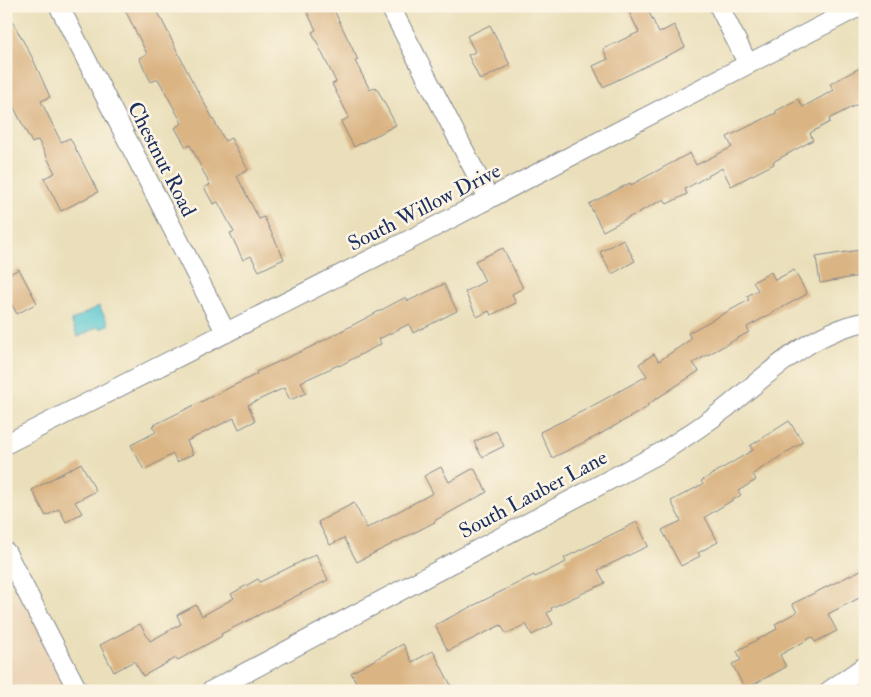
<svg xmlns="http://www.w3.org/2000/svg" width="871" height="697" font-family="'IM FELL Double Pica',serif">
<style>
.built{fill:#ecd7ba}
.water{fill:#5bc8d1;stroke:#3b7c98}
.building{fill:#dab483}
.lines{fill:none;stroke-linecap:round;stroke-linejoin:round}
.minor-casing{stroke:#82878c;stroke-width:21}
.minor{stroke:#fff;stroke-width:19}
.labels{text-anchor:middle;stroke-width:5;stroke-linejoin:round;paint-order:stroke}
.street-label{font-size:21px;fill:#1b2f5e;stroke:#fcf5e5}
</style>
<rect width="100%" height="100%" fill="#fcf5e5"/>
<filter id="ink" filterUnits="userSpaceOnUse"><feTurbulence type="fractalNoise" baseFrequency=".02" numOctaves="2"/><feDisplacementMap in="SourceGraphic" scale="10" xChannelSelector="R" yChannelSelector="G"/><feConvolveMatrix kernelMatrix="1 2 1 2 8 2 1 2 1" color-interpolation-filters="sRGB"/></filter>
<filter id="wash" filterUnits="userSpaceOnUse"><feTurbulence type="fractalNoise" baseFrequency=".0096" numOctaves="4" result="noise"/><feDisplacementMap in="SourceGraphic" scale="20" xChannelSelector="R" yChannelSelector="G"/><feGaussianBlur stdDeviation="1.12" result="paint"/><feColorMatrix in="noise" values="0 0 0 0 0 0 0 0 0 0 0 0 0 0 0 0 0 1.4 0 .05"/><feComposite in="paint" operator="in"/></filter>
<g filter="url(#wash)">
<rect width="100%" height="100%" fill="#eadfba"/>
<path class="built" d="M 28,594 L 79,691 L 6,691 L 6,605 Z"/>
<path class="water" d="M 99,306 L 109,324 L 101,329 L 99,326 L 78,337 L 71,321 Z"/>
<g id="blocks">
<path class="building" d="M 123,6 L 155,6 L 189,75 L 225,141 L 231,138 L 248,170 L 237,176 L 259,219 L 264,217 L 284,259 L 259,271 L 251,256 L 243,260 L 230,233 L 234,232 L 218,202 L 213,204 L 204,187 L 210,185 L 190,145 L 186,147 L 175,128 L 182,123 L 158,79 L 151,82 L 139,58 L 147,54 Z
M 304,6 L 332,6 L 358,60 L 355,61 L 370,90 L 376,87 L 396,125 L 354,147 L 341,122 L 349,117 L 332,84 L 336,82 L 312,32 L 316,30 Z
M 626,6 L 646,6 L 659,33 L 674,25 L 685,47 L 603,87 L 593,66 L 608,59 L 603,49 L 639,32 Z
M 6,10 L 32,57 L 50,97 L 41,101 L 61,142 L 70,138 L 98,192 L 61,211 L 44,178 L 55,173 L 38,140 L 32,143 L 6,92 L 6,85 L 13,81 L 6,69 Z
M 490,25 L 510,65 L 480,80 L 468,55 L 475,52 L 467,36 Z
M 865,65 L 865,100 L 829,119 L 830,122 L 810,133 L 813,140 L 773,162 L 774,164 L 731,186 L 722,168 L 685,189 L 687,194 L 667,204 L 664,199 L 603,231 L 589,204 L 630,183 L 631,185 L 690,153 L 696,165 L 732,147 L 727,137 L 776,113 L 776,111 L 798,99 L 803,107 L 834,90 L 830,84 Z
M 623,239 L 635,261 L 612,274 L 600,252 Z
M 503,248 L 523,288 L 512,294 L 516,303 L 491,315 L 489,311 L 477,317 L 465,292 L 485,281 L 475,261 Z
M 865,249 L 865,275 L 820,283 L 816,257 Z
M 19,269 L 37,303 L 17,314 L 6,294 L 6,276 Z
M 794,270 L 807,294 L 747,327 L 749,332 L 693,363 L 699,371 L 647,405 L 648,407 L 595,437 L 552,458 L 540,432 L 583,411 L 647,376 L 639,364 L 654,354 L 659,361 L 691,339 L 688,333 L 749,300 L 747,296 L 758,290 L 753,282 L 771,272 L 775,280 Z
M 444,284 L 457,311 L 413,333 L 409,324 L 379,339 L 381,344 L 339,366 L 338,365 L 301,382 L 306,393 L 290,400 L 284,388 L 248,405 L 255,421 L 239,429 L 234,418 L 187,441 L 193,454 L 177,462 L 173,454 L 144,470 L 131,445 L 156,432 L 152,426 L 257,374 L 256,372 L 313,346 L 406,297 L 408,301 Z
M 789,421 L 803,442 L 753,474 L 756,480 L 738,491 L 741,495 L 705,517 L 718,542 L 698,553 L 700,556 L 681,566 L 662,530 L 681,521 L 671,501 L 703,484 L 701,481 L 753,450 L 750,446 Z
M 496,431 L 504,446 L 482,457 L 474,442 Z
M 81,463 L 96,491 L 75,502 L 82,513 L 66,522 L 59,509 L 46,516 L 32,490 Z
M 441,467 L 449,482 L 474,468 L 487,492 L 434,521 L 435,522 L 357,562 L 344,538 L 330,545 L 318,522 L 354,503 L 367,528 L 433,493 L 424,476 Z
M 637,522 L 648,546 L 598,570 L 605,583 L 551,608 L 552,610 L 547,613 L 553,624 L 532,635 L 526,624 L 506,634 L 501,625 L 448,651 L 435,625 L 534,575 L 535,577 L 566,562 L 564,558 Z
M 316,554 L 328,580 L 221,634 L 222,636 L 178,660 L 176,658 L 143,676 L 134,661 L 114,672 L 100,645 L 140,624 L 150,641 L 181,624 L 177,615 L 196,605 L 202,616 L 234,598 L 231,594 L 258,579 L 260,582 Z
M 865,568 L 865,595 L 828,614 L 837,631 L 815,642 L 812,637 L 780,655 L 786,667 L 745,689 L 732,664 L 741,660 L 737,651 L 777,629 L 775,624 L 797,612 L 792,604 Z
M 403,644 L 412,662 L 433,651 L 454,691 L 361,691 L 351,673 Z"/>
</g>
</g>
<g filter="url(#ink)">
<use href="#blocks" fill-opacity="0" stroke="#82878c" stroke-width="1"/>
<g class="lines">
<g class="minor-casing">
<path id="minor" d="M 59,6 L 226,333
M 390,6 L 489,199
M 719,6 L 748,64
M 6,444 L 417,236 L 860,6
M 6,552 L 78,691
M 211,691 L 662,452 C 684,438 705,424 726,408 C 768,374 810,332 865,322
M 829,691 L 865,666"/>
</g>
<use href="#minor" class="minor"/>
</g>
</g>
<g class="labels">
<g class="street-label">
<text transform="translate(162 159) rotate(63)" y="7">Chestnut Road</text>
<text transform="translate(424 207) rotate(-27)" y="7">South Willow Drive</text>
<text transform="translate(533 494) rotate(-28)" y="7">South Lauber Lane</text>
</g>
</g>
<rect width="871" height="697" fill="none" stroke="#fcf5e5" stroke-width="25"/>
</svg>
